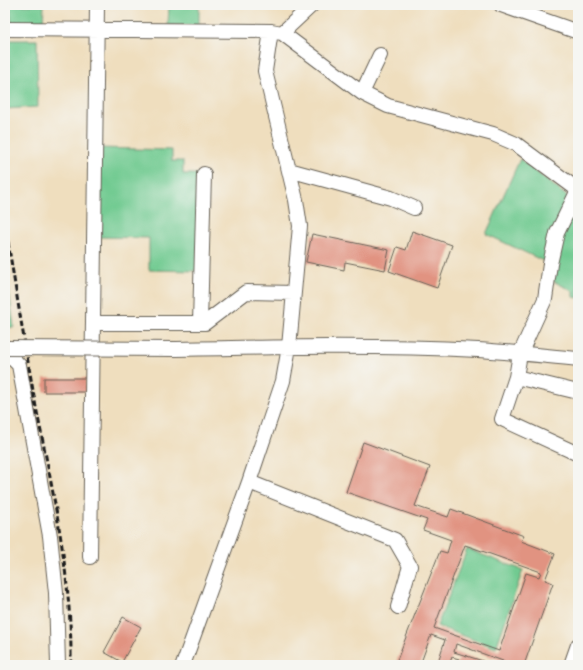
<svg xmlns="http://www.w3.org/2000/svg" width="583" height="670" font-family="Caveat,sans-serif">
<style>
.green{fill:#71ca91;stroke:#467356}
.building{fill:#e19381;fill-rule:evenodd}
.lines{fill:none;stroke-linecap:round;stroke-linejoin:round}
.minor-casing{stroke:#666055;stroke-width:16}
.minor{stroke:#fff;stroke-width:14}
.rail{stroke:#1c1c1c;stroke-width:3;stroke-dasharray:6 3;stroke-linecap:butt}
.minor-bridge-casing{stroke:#666055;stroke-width:16;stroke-linecap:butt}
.minor-bridge{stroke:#fff;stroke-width:14}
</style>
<rect width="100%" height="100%" fill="#f6f6f2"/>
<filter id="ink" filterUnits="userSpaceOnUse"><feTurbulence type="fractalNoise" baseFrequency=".025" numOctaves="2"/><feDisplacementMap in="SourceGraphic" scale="8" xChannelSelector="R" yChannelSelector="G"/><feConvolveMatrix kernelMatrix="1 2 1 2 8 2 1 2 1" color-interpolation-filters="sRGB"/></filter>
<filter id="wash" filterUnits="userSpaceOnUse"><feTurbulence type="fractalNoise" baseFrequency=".012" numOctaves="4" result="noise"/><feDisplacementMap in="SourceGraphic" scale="16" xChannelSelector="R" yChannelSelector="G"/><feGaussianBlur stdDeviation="0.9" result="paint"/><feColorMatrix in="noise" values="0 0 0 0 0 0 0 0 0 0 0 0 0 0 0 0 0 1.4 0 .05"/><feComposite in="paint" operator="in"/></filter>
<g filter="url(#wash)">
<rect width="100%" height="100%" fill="#efdebe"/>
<path class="green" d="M 9,5 L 44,5 L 43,26 L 12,26 Z
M 169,5 L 199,5 L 199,26 L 168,25 Z
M 8,40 L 37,40 L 38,107 L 5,109 L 5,59 L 8,59 Z
M 99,148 L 172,150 L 172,161 L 183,161 L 183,174 L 199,174 L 197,271 L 149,270 L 149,238 L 97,237 Z
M 520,159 L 578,205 L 578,298 L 573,297 L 573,291 L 553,281 L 556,267 L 486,234 Z
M 5,268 L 6,268 L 14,327 L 5,328 Z
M 467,549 L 523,570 L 496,648 L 437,626 Z"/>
<g id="blocks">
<path class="building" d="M 412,231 L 452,245 L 437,288 L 389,271 L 397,247 L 406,250 Z
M 312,234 L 389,250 L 385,270 L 345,262 L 344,270 L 306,262 Z
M 44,378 L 86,378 L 86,392 L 44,392 Z
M 363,442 L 430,467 L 415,506 L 448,517 L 451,509 L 524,536 L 521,541 L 555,554 L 545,580 L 553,583 L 524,665 L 514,665 L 456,644 L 454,652 L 483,661 L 481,665 L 456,665 L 459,659 L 452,657 L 449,665 L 437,665 L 445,640 L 431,635 L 420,665 L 395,665 L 440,551 L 447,553 L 451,540 L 423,530 L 427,520 L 346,492 ZM 465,545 L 541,572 L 539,577 L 526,573 L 499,651 L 434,628 Z
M 123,617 L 141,627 L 122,662 L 104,652 Z"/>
</g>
</g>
<g filter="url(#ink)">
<use href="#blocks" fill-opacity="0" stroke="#666055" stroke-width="1"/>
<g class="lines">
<g class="minor-casing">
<path id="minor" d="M 501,5 L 578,32
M 5,29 L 271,31 L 282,33 L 362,93 L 388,106 L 493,134 L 516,144 L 578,190
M 282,33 L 312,5
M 362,93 L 380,55
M 289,170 L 391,198 L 414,208
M 578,190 L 557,233 L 550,264 L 545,299 L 520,354 L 516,377 L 502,419 L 578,454
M 93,323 L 205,323 L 246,292 L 293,293
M 200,323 L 204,174
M 176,349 C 277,347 378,345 478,350 C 512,352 545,356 578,359
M 5,351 L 19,365 L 50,536 L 56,593 L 58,665
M 516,377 L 578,392
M 249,482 L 395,540 L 410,566 L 398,607
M 90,557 L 97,5
M 183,665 L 249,482 L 283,381 L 289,347 L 300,226 L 296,200 L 265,71 L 271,31
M 571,665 L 578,645"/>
</g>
<use href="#minor" class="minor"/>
<path class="rail" d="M 5,224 C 15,285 25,346 36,407 C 53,492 72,578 71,665"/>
<g class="minor-bridge-casing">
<path id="minor-bridge" d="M 5,348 L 176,349"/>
</g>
<use href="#minor-bridge" class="minor-bridge"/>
</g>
</g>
<rect width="583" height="670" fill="none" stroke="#f6f6f2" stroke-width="20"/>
</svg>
